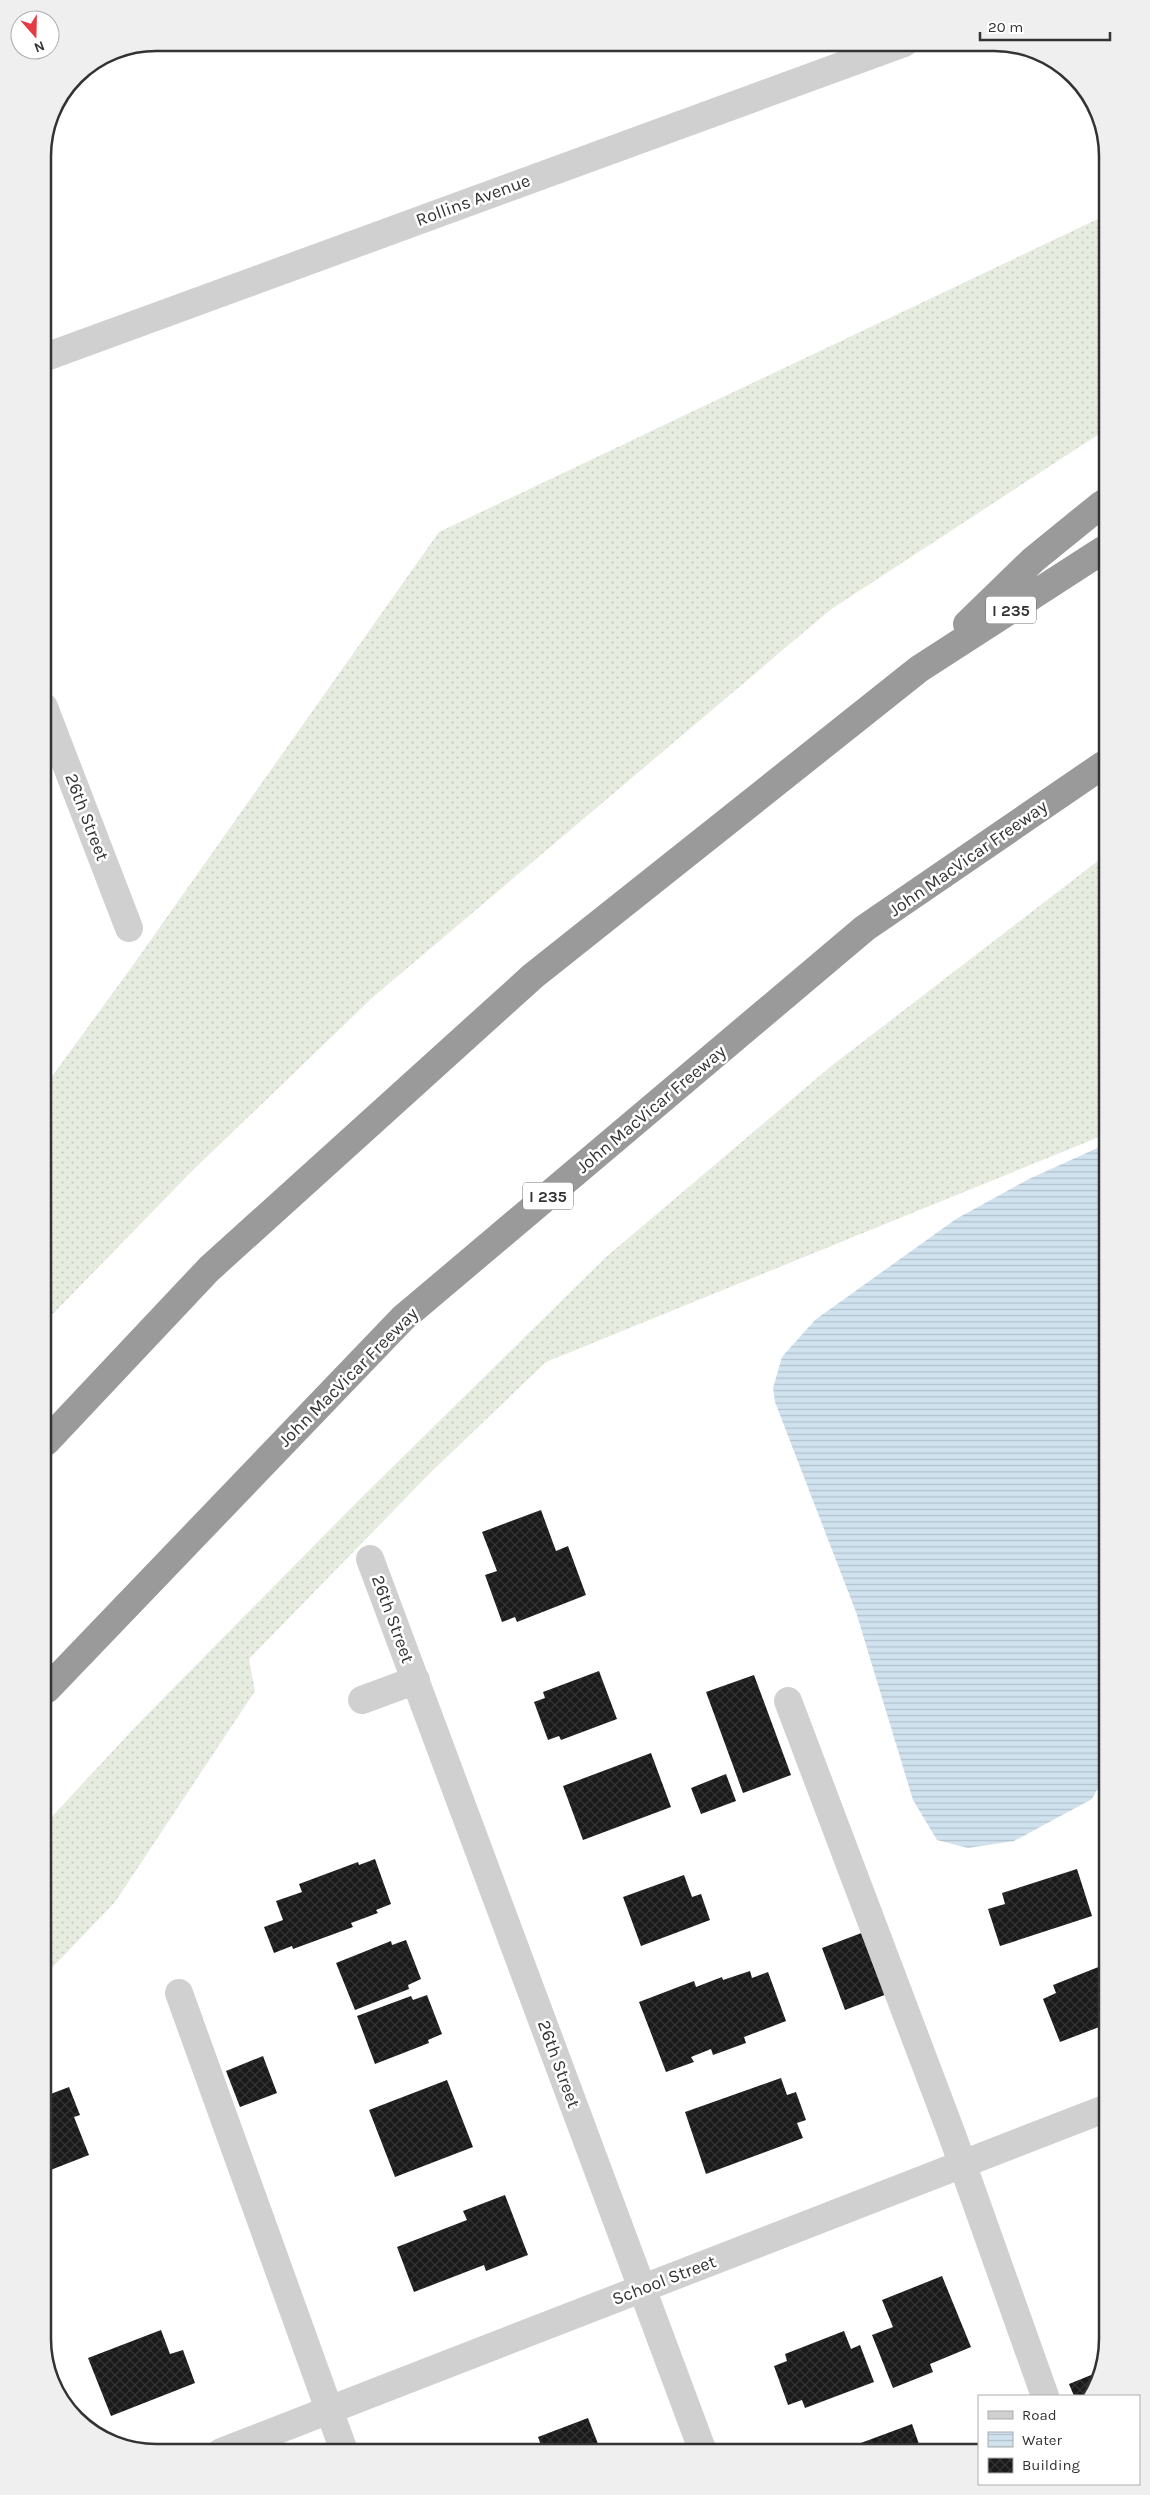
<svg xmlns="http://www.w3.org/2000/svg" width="1150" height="2495" font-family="Karla,sans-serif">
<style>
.grass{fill:url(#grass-dots)}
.water{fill:url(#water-rules)}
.building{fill:url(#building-cross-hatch)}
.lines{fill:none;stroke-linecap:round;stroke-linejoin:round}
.minor{stroke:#d0d0d0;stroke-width:28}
.highway{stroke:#9a9a9a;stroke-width:28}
.labels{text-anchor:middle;stroke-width:5;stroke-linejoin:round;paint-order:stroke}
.shield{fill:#fff;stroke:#707070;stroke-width:1}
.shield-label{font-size:16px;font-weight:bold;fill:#333}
.street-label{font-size:18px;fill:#333;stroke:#fff}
.rim{fill:none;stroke:#333;stroke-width:2.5}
</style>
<defs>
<pattern id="grass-dots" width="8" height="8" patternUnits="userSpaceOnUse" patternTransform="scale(1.25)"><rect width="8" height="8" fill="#e6ecdf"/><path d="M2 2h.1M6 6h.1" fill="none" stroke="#c6cbc0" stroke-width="1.8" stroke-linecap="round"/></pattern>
<pattern id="water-rules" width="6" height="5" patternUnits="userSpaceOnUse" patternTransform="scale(1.25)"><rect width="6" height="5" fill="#cfe2ee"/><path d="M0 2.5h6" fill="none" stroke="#b2c2cd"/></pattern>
<pattern id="building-cross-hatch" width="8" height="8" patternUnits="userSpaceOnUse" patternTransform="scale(1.25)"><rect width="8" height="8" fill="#1a1a1a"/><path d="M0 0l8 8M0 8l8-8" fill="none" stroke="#333"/></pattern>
</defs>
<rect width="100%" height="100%" fill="#fff"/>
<path class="grass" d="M 1102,217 L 1102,432 L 830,610 L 372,998 L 192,1171 L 46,1321 L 45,1086 L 131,968 L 439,532 Z
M 1103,857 L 1104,1135 L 546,1362 L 430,1473 L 249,1659 L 255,1691 L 115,1902 L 48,1972 L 47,1822 L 137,1725 L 356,1503 L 605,1258 L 830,1067 Z"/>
<path class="water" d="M 1104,1145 L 1106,1773 L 1092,1799 L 1014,1841 L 968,1848 L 937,1840 L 913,1800 L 856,1612 L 775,1402 L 773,1388 L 782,1357 L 815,1320 L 956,1219 L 1029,1179 Z"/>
<path class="building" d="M 541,1510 L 556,1551 L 568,1546 L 586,1595 L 517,1622 L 515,1617 L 502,1622 L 485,1575 L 497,1571 L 482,1532 Z
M 599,1671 L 617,1719 L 561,1740 L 559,1736 L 548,1740 L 534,1702 L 545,1698 L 543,1692 Z
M 754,1675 L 791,1775 L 743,1793 L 706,1692 Z
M 651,1753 L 671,1807 L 583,1840 L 563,1786 Z
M 726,1774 L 736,1801 L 701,1814 L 691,1788 Z
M 375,1859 L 391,1904 L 376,1910 L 378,1913 L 351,1923 L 353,1927 L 293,1949 L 292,1946 L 274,1953 L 264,1927 L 283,1920 L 276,1901 L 302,1892 L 299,1884 L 358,1862 L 359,1865 Z
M 1077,1869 L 1092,1916 L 1000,1946 L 988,1909 L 1005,1904 L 1002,1893 Z
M 684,1875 L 692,1897 L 701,1894 L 710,1920 L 641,1946 L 623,1897 Z
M 864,1932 L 887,1994 L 845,2010 L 822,1948 Z
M 406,1940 L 421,1979 L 408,1985 L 409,1989 L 355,2010 L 336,1963 L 391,1941 L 392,1945 Z
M 1106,1964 L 1107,2024 L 1060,2042 L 1043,1999 L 1056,1993 L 1053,1985 Z
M 750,1971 L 752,1978 L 768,1972 L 786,2021 L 744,2037 L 746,2043 L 713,2055 L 711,2049 L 691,2057 L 694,2062 L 666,2072 L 639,2002 L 694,1981 L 696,1987 L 722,1977 L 723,1980 Z
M 427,1995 L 442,2034 L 428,2040 L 429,2043 L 375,2064 L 357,2016 L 411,1996 L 413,2000 Z
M 263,2056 L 277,2093 L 240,2107 L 226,2071 Z
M 781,2078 L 787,2095 L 796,2092 L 806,2120 L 797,2123 L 803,2138 L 706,2174 L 685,2112 Z
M 447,2080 L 473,2147 L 395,2177 L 369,2110 Z
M 69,2087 L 80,2115 L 74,2117 L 89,2155 L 48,2171 L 48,2095 Z
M 505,2195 L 528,2255 L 486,2271 L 484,2265 L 414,2292 L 397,2247 L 467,2220 L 463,2211 Z
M 942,2276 L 971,2347 L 930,2364 L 933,2372 L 893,2388 L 872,2335 L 893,2327 L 882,2300 Z
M 161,2330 L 170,2354 L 183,2350 L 195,2383 L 111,2416 L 88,2358 Z
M 844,2331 L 851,2349 L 860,2345 L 874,2382 L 805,2408 L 802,2400 L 788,2405 L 774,2366 L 787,2361 L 785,2354 Z
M 1096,2373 L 1088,2396 L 1074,2396 L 1069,2384 Z
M 588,2418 L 600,2449 L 538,2450 L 542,2448 L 538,2437 Z
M 912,2424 L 920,2447 L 851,2448 L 850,2447 Z"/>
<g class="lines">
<path class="minor" d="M 43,358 L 904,43
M 44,707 L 129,928
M 370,1559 L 702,2449
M 362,1700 L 416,1680
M 788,1701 L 951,2132 L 1045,2396
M 179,1993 L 344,2451
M 221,2452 L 1107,2108"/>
<path class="highway" d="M 967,624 L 1033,560 L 1102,504
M 46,1442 L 209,1269 L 533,976 L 919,669 L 1103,550
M 47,1689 L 403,1318 L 865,928 L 1103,765"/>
</g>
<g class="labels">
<g class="shield">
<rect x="986" y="596.5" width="50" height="27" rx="4"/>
<rect x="523" y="1182.5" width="50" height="27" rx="4"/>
</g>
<g class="shield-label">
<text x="1011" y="616">I 235</text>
<text x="548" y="1202">I 235</text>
</g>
<g class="street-label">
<text transform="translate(473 200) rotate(-20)" y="6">Rollins Avenue</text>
<text transform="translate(87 817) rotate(69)" y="6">26th Street</text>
<text transform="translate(968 858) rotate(-35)" y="6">John MacVicar Freeway</text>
<text transform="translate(651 1109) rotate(-40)" y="6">John MacVicar Freeway</text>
<text transform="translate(348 1377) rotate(-45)" y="6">John MacVicar Freeway</text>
<text transform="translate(393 1619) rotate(70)" y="6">26th Street</text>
<text transform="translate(559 2064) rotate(70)" y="6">26th Street</text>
<text transform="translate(664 2280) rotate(-21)" y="6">School Street</text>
</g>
</g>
<path d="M0 0H1150V2495H0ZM156 51H994A105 105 0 0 1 1099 156V2339A105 105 0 0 1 994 2444H156A105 105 0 0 1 51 2339V156A105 105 0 0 1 156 51Z" fill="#efefef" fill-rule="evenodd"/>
<path class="rim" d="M156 51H994A105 105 0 0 1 1099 156V2339A105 105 0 0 1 994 2444H156A105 105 0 0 1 51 2339V156A105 105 0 0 1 156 51Z"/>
<rect x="978" y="2395" width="162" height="90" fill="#ffffff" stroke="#adadad"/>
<rect x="988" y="2411" width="25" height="8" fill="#d0d0d0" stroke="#adadad"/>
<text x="1022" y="2420" font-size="15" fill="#333333">Road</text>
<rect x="988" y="2432" width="25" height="15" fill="url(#water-rules)" stroke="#adadad"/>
<text x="1022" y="2445" font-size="15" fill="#333333">Water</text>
<rect x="988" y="2458" width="25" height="15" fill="url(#building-cross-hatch)" stroke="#adadad"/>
<text x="1022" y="2470" font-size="15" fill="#333333">Building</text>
<g transform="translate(35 35) rotate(160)"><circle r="24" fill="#ffffff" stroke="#adadad"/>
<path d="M0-4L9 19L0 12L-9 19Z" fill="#e63946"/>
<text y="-8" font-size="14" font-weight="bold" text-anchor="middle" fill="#333333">N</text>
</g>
<path d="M980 32v8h130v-8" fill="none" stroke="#333333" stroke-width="2.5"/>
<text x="988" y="32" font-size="15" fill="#333333" stroke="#ffffff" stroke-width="4" paint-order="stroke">20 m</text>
</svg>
